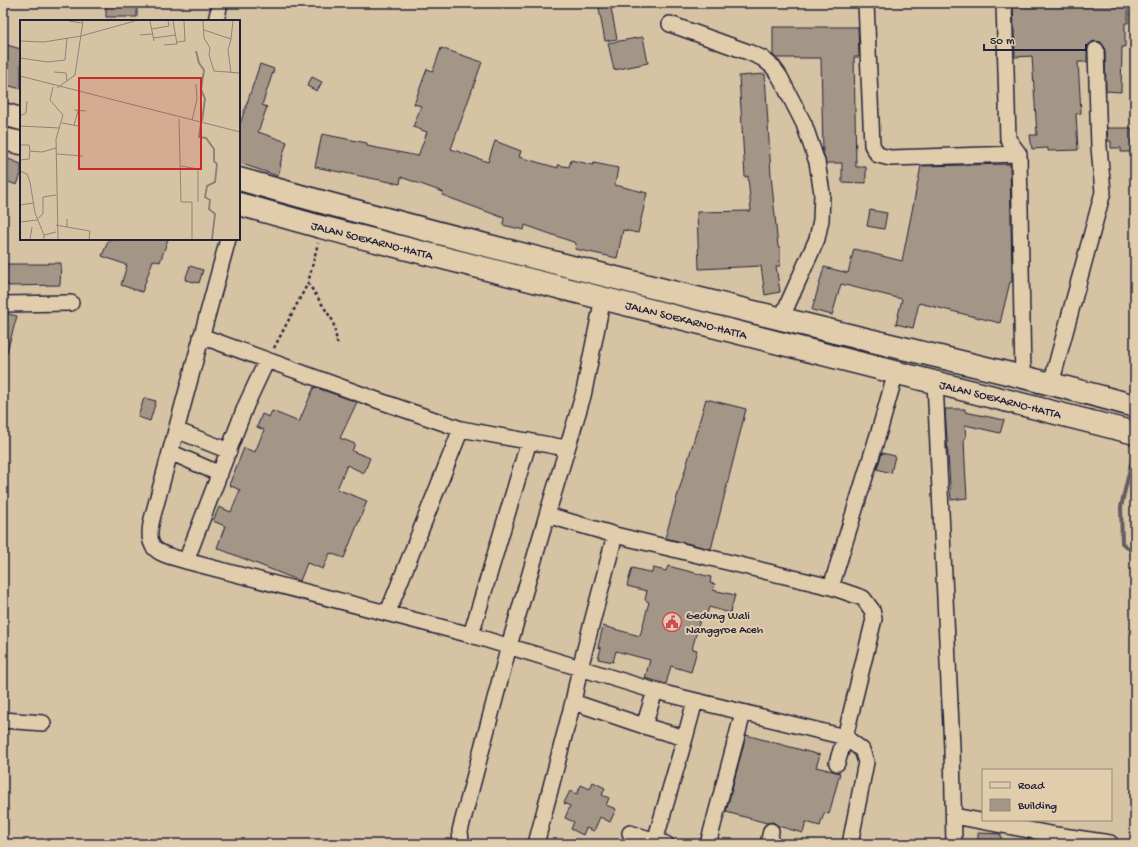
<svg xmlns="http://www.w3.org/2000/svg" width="1138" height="847" font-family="'Gochi Hand',sans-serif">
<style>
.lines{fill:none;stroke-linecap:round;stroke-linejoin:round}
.stream{stroke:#635d61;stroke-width:4}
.building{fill:#a49687;stroke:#22223b}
.minor-casing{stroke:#22223b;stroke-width:18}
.highway-casing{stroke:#22223b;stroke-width:25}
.path{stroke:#22223b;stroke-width:2.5;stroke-dasharray:3 3;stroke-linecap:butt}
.minor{stroke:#e1cdab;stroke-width:15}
.highway{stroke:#e1cdab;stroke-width:22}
.labels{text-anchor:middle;stroke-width:4;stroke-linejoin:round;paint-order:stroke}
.street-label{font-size:12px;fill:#22223b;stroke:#e1cdab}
.poi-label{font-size:12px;fill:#22223b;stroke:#e1cdab;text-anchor:start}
.inset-river{fill:none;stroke:#8f847a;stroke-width:2}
.inset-road{fill:none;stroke:#8e837a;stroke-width:1}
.view{fill:#cd2829;fill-opacity:0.15;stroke:#cd2829;stroke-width:2}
.inset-edge{fill:none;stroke:#22223b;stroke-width:2}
</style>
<rect width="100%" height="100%" fill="#d6c3a4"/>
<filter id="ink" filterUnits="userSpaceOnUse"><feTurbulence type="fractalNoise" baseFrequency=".025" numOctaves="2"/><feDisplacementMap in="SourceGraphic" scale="8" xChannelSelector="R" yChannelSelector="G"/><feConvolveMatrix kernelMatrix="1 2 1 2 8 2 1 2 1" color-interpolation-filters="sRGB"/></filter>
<g filter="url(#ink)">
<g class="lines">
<path class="stream" d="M 1135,447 L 1121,507 L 1122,543 L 1135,554"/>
</g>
<path class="building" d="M 106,3 L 137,3 L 137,17 L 106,17 Z
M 598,3 L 610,3 L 617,39 L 605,41 Z
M 1013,3 L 1055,3 L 1055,5 L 1128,3 L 1128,23 L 1125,23 L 1125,47 L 1122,47 L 1121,92 L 1106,91 L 1105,50 L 1104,46 L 1101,42 L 1095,41 L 1092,42 L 1088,45 L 1087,50 L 1087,62 L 1078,62 L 1081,113 L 1076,114 L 1078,150 L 1048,151 L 1048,148 L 1032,149 L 1030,135 L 1037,135 L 1032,56 L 1015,57 Z
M 773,27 L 858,27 L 859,57 L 854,57 L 856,167 L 866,167 L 866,183 L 842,182 L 842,163 L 826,163 L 823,152 L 821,58 L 776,58 L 773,55 Z
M 643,37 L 648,63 L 614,70 L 608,43 Z
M 3,44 L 21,49 L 21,89 L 3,84 Z
M 441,48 L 482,62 L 451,149 L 488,162 L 495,141 L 521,151 L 519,157 L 558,168 L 558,165 L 569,167 L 571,160 L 593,165 L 594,163 L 618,168 L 615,185 L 647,193 L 638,233 L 623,230 L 617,258 L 575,249 L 576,243 L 525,225 L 524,230 L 503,225 L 504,218 L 442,195 L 443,192 L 401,177 L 400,184 L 315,167 L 322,134 L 367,143 L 367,146 L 418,156 L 427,132 L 413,127 L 421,106 L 414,104 L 427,69 L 433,71 Z
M 260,64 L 274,69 L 262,105 L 267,107 L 258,132 L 287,142 L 280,164 L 281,164 L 278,176 L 239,163 L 239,127 Z
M 765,74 L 771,175 L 778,247 L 780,247 L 780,266 L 776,266 L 780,292 L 765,295 L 761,266 L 699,269 L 697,212 L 751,211 L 748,176 L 745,177 L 739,76 Z
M 312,77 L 322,82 L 317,91 L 307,86 Z
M 1107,128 L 1132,128 L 1132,152 L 1121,152 L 1121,148 L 1111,148 L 1111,141 L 1108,141 Z
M 3,157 L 21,164 L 21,174 L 17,185 L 3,180 Z
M 1010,164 L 1012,282 L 1010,282 L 1000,323 L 919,303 L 913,328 L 896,324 L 902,299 L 841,284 L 832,315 L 812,310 L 824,267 L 848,273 L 854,249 L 902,261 L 921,166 Z
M 870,210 L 887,213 L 884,229 L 867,226 Z
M 109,239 L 168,239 L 160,262 L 153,260 L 142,292 L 121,285 L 127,265 L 102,256 Z
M 48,263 L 61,263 L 60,285 L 8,286 L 8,284 L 3,283 L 3,264 L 48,264 Z
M 190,266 L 203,270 L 199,283 L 185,280 Z
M 3,313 L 17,316 L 6,355 L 3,354 Z
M 314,387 L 357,402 L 340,438 L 355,444 L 352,451 L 370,458 L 364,473 L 347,465 L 337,489 L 367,501 L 344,558 L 330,553 L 323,569 L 307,563 L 300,581 L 217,548 L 225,526 L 213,521 L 219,507 L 231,512 L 240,490 L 229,485 L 244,448 L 255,452 L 264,430 L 257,427 L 262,414 L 269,417 L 272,411 L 299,422 Z
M 144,398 L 156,401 L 150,421 L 138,417 Z
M 706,399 L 746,409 L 711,549 L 665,538 Z
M 945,409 L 965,409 L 965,412 L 1004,420 L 1000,433 L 965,425 L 966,438 L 964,438 L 965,463 L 967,498 L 951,500 Z
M 882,453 L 895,456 L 891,473 L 877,469 Z
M 668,566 L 711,577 L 710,583 L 715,584 L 713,590 L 735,595 L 730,613 L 709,607 L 706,617 L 701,616 L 692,649 L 697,650 L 691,672 L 671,666 L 666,684 L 645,678 L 650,660 L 616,651 L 613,662 L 598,659 L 601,648 L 598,647 L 603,626 L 640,636 L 649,602 L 645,600 L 647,591 L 627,586 L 632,568 L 652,573 L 653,568 L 666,571 Z
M 746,735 L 820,755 L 816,767 L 840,773 L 829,814 L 824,813 L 820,826 L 806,822 L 803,833 L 778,826 L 773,822 L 767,823 L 726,812 Z
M 593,782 L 605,788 L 602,795 L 609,798 L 606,805 L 616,809 L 610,822 L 600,817 L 594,831 L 586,828 L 583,835 L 571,829 L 574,822 L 565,818 L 570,806 L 564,803 L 570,791 L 577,794 L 581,785 L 590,789 Z
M 978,833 L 1001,834 L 1001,844 L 978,844 Z"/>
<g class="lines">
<g class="minor-casing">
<path id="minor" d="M 866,3 L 872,145 L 878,155 L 890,158 L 1019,154
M 1004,3 L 1008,139 L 1019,154 L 1023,378
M 216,21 L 220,3
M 670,24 L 748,52 L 762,58 L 773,67 L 780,77 L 804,124 L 817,162 L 822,193 L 821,220 L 817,239 L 781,319
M 228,239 L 152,519 C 144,552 159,553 186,561 L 471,635 L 580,668 L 573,702 L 536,844
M 603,298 L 583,396 L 547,515 L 615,535 L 831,587 L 863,598 L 872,610 L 874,619 L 845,737 L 655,691 L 580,668 L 615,535
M 3,304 L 71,303
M 201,336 L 374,399 L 461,429 L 566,448
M 935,382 L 952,748 L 954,844
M 1051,384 L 1103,192 L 1099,147 L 1096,50
M 176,430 L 229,451
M 170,452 L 220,474
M 186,561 L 246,405 L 267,360
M 831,587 L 881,425 L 896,372
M 388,612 L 461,429
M 471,635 L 529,441
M 573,702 L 644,726 L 685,738 L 695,701
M 3,720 L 43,723
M 644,726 L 655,691
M 837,763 L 845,737 L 862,750 L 866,762 L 850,844
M 954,816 L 1056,835 L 1110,843 L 1110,844
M 630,833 L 666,844
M 655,841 L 685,738
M 464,844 L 461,841 L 460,831 L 509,646 L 547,515
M 708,844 L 743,713
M 768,844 L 771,831"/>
</g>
<g class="highway-casing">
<g id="highway">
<path d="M 3,114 L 21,119"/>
<path d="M 3,139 L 21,143"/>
<path d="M 239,179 C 431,233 625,281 819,328 C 925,354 1031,377 1135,406"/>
<path id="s1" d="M 239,204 L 321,227 L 1135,433"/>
</g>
</g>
<path class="path" d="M 308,283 L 333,321 L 338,347
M 274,348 L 308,283 L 318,243"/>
<use href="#minor" class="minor"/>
<use href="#highway" class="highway"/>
</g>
</g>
<defs>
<g id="civic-ring" transform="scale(1)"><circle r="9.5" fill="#e1cdab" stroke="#d1495b" stroke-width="1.5"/><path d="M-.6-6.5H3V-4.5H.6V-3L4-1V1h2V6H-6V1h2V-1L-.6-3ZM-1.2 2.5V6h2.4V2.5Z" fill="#d1495b"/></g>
</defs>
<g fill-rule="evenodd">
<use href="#civic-ring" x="672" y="622"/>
</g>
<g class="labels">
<g class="street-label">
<text dy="4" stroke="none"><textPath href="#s1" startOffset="138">JALAN SOEKARNO-HATTA</textPath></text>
<text dy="4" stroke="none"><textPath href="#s1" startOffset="462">JALAN SOEKARNO-HATTA</textPath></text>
<text dy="4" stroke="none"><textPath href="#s1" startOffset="786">JALAN SOEKARNO-HATTA</textPath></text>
</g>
<g class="poi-label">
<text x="686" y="619">Gedung Wali<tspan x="686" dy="14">Nanggroe Aceh</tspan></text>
</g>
</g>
<g transform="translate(20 20)">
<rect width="220" height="220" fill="#d6c3a4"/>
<path class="inset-river" d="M 176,31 L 179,43 L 184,50 L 181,69 L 185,79 L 182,101M 181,104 L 179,117 L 186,118 L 194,129 L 194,141 L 197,144 L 195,162 L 187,166 L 185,177 L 190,180 L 189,189 L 195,194 L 192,219"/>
<path class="inset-road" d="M 49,1 L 62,3M 130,1 L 134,21M 183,1 L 184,18 L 190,28 L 189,35 L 194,51 L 220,53M 132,9 L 149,6 L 148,1M 184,10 L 211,19 L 213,1M 120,15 L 133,14M 133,18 L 156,15M 211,19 L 208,30 L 211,53M 0,21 L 24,22 L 61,16 L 115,1M 157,22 L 165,21 L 164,1M 144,25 L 157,24 L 153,1M 0,38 L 28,42 L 45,40 L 47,18M 34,52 L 46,53 L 47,61M 0,56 L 220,112M 33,67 L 30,80 L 43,95 L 36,119 L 38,219M 37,68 L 55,55 L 63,1M 54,90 L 66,91M 0,96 L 6,93 L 7,81M 159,99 L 161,182 L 172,182 L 172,219M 172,100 L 177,79 L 176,64M 42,103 L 58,106M 54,105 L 58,91M 0,106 L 40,108M 0,125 L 9,125 L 10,131 L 22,132 L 36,128M 37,134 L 63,136M 0,140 L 9,139 L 10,131M 161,146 L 178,149 L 178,182M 0,151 L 7,154 L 10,162 L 15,193 L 24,215M 0,185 L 13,183M 17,199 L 23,194 L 23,177 L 36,175M 0,202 L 17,200M 36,205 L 47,207 L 47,199M 47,207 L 70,211 L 69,219M 10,219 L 12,207M 24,219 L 24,215 L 36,212"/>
<path class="view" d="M 59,58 L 181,58 L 181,149 L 59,149 Z"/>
<rect width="220" height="220" class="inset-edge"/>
</g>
<rect width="1138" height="847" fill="none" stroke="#e1cdab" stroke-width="16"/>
<rect x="8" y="8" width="1122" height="831" fill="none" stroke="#22223b" stroke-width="1.5" filter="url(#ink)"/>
<rect x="982" y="769" width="130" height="52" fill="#e1cdab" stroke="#95897e"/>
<rect x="990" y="782" width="20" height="6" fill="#e1cdab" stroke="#95897e"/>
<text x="1018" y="789" font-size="12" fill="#22223b">Road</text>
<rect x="990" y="799" width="20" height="12" fill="#a49687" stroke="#95897e"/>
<text x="1018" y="809" font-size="12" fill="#22223b">Building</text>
<path d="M984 44v6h102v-6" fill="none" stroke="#22223b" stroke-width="2"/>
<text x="990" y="44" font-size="12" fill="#22223b" stroke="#e1cdab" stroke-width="3" paint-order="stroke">50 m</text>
</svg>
